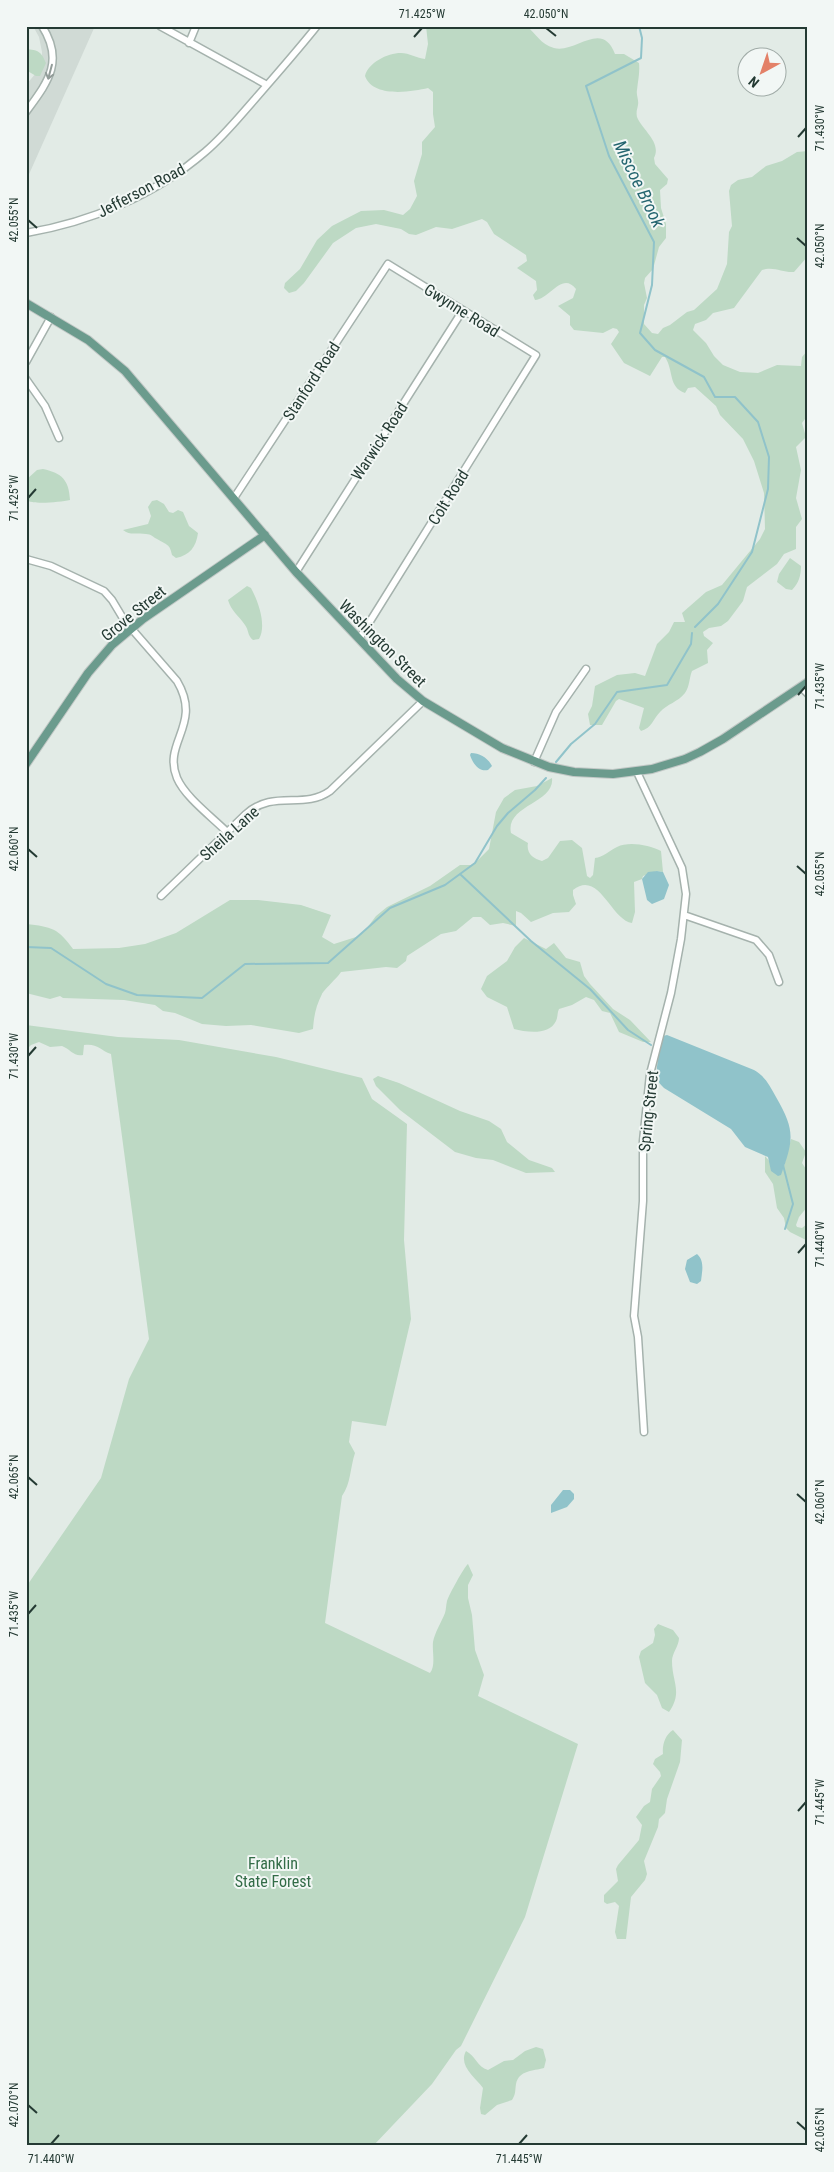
<svg xmlns="http://www.w3.org/2000/svg" width="834" height="2172" font-family="'Roboto Condensed',sans-serif">
<style>
.built{fill:#d0dad5}
.green{fill:#bdd9c4}
.water{fill:#90c3ca}
.lines{fill:none;stroke-linecap:round;stroke-linejoin:round}
.stream{stroke:#90c3ca;stroke-width:2}
.minor-casing{stroke:#a5b2ad;stroke-width:9}
.major-casing{stroke:#c2c8c6;stroke-width:10}
.minor{stroke:#fff;stroke-width:6}
.major{stroke:#6b9b8d;stroke-width:8}
.oneway{stroke:#929c99}
.ticks{fill:none;stroke:#243a33;stroke-width:2}
.labels{text-anchor:middle;stroke-width:4;stroke-linejoin:round;paint-order:stroke}
.street-label{font-size:16px;fill:#243a33;stroke:#f2f7f5}
.park-label{font-size:16px;fill:#326c47;stroke:#f2f7f5}
.water-label{font-size:18px;font-style:italic;fill:#24656f;stroke:#f2f7f5}
.neatline{fill:none;stroke:#243a33;stroke-width:2}
.ticks-label{font-size:12px;text-anchor:middle;fill:#243a33}
</style>
<rect width="100%" height="100%" fill="#e2ebe6"/>
<path class="built" d="M 33,26 L 95,26 L 26,181 L 26,85 L 36,73 L 42,60 L 42,52 L 39,37 Z"/>
<path class="green" d="M 426,26 L 526,26 C 537,34 540,44 554,48 C 575,54 602,19 615,54 L 624,54 L 639,63 C 640,73 638,80 637,90 C 636,95 639,100 638,105 C 637,110 636,112 637,117 C 642,130 662,142 654,158 L 655,164 L 668,179 L 667,184 L 660,190 L 661,208 L 666,224 L 666,238 L 659,247 L 653,269 L 645,278 L 644,283 L 647,298 L 644,305 L 644,324 L 652,333 L 658,334 L 663,328 L 670,325 L 687,312 L 694,310 L 717,289 L 727,264 L 729,232 L 732,226 L 729,191 L 731,185 L 738,180 L 752,177 L 766,166 L 782,161 L 797,152 L 808,151 L 808,256 L 794,272 C 783,273 774,266 762,270 L 734,308 L 713,313 L 706,320 L 695,324 L 693,330 L 706,343 L 714,356 L 723,365 L 740,372 L 758,373 L 777,365 L 801,366 L 802,357 L 808,350 L 808,415 L 802,423 L 806,437 L 796,447 L 801,470 L 796,498 L 802,519 L 796,527 L 796,549 L 784,554 L 777,564 L 747,587 L 743,601 L 728,621 L 721,626 L 709,628 L 703,632 L 704,636 L 713,643 L 707,650 L 708,663 L 692,671 C 689,678 690,686 685,693 C 678,702 667,704 660,712 C 653,719 652,728 641,731 L 639,728 L 644,708 L 619,699 L 616,701 L 602,725 L 590,725 L 588,714 L 592,706 L 595,686 L 617,675 L 635,673 L 645,676 L 657,644 L 669,632 L 674,622 L 685,622 L 682,613 L 706,592 L 722,585 L 760,539 L 765,529 L 764,493 L 754,461 L 743,439 L 720,415 L 716,406 L 695,387 L 688,388 L 685,393 C 668,387 674,371 665,357 L 662,357 L 650,376 L 624,363 L 611,344 L 619,332 L 617,329 L 613,328 L 603,333 L 574,330 L 570,325 L 570,316 L 558,306 L 573,298 L 576,289 C 562,271 550,299 535,300 L 533,295 L 537,290 L 536,281 L 517,268 L 527,261 L 526,255 L 494,234 L 487,222 L 482,219 L 452,229 L 436,227 L 416,235 L 409,234 L 401,229 L 376,224 L 356,228 L 333,243 L 304,283 L 296,291 L 289,293 L 284,288 L 285,283 L 300,269 L 317,240 L 332,226 L 361,211 L 384,210 L 403,215 L 410,209 L 417,196 L 414,181 L 422,154 L 422,142 L 435,127 L 433,114 L 433,92 L 428,88 C 411,92 373,98 365,76 C 368,63 387,53 401,53 C 409,53 417,58 425,59 L 428,44 Z
M 26,49 C 38,50 41,51 46,63 L 40,76 L 36,76 L 26,70 Z
M 43,469 C 62,473 69,480 70,500 C 60,502 33,505 26,500 L 26,480 L 37,470 Z
M 157,500 L 164,504 L 169,512 L 173,513 L 178,510 L 183,512 L 189,526 L 198,533 C 196,547 190,555 176,558 L 172,555 C 170,544 167,545 157,539 C 153,537 151,534 146,534 C 138,532 130,536 123,530 L 148,524 L 151,516 L 148,507 L 152,501 Z
M 790,558 L 801,566 C 801,575 799,583 792,590 L 786,589 L 777,582 L 779,574 Z
M 247,586 L 251,588 C 258,601 267,625 259,639 L 253,640 C 247,635 249,630 245,625 C 239,616 231,611 228,600 Z
M 552,778 C 555,803 505,805 511,833 L 528,843 C 526,853 533,859 542,861 L 548,858 L 560,841 L 572,840 L 582,848 L 587,876 L 590,878 L 593,875 L 595,858 C 603,857 609,851 617,847 C 629,841 649,845 661,851 L 663,872 L 657,871 L 643,876 L 642,879 L 634,882 L 635,912 L 632,923 C 611,920 599,869 573,890 L 573,895 L 576,904 L 569,912 L 553,913 L 531,922 L 521,913 L 516,911 L 516,926 L 503,923 L 490,925 L 481,917 L 473,917 L 456,931 L 441,934 L 407,956 L 406,961 L 397,968 L 386,967 L 341,972 C 338,977 323,991 322,994 C 316,1006 314,1015 313,1029 L 299,1033 L 251,1025 L 226,1026 L 202,1024 L 175,1013 L 163,1011 L 155,1005 L 124,1000 L 63,998 L 60,996 L 50,999 L 26,993 L 26,924 C 52,927 58,928 73,949 L 119,948 L 145,944 L 176,933 L 230,900 L 258,900 L 301,905 L 331,915 L 322,937 L 334,944 L 356,937 L 364,932 L 376,916 L 387,907 L 430,886 L 460,865 L 471,865 L 477,861 L 489,849 L 496,812 L 504,798 L 515,790 L 537,786 Z
M 524,938 L 546,949 L 554,943 L 566,958 L 580,962 L 584,976 L 590,984 L 613,1009 L 630,1020 L 651,1042 L 643,1042 L 619,1032 L 610,1013 L 602,1011 L 594,1000 L 586,997 L 572,1005 L 559,1009 C 557,1013 558,1017 556,1021 C 549,1036 526,1032 514,1029 L 507,1007 L 487,997 L 481,989 L 487,976 L 507,961 L 515,947 Z
M 26,1025 L 118,1037 L 179,1040 L 276,1057 L 362,1078 L 372,1099 L 407,1124 L 404,1240 L 411,1319 L 386,1426 L 352,1421 L 349,1442 L 355,1453 C 350,1468 351,1483 342,1496 L 325,1623 L 430,1673 C 436,1665 432,1652 433,1642 C 435,1632 441,1623 445,1613 C 446,1610 446,1605 447,1601 C 449,1595 464,1567 468,1564 L 473,1575 L 468,1585 L 468,1598 L 472,1615 L 475,1650 L 484,1675 L 478,1696 L 578,1744 L 525,1917 L 461,2046 L 456,2050 L 432,2084 L 373,2146 L 26,2146 L 26,1587 L 101,1478 L 129,1379 L 149,1339 L 111,1054 C 100,1050 97,1043 84,1045 L 83,1055 C 74,1057 70,1049 62,1046 L 50,1047 L 39,1042 L 31,1045 L 26,1050 Z
M 378,1076 L 399,1083 L 460,1111 L 489,1121 L 501,1129 L 507,1142 L 529,1160 L 552,1168 L 555,1172 L 526,1173 L 493,1160 L 476,1158 L 455,1152 L 400,1110 L 376,1086 L 373,1079 Z
M 791,1139 L 799,1142 L 806,1152 L 802,1163 L 808,1172 L 808,1206 L 799,1217 L 796,1225 L 797,1227 L 802,1228 L 808,1223 L 808,1241 L 790,1232 L 786,1228 L 784,1218 L 777,1208 L 773,1184 L 765,1172 L 765,1156 L 771,1163 L 783,1170 Z
M 658,1624 L 673,1630 L 679,1638 C 679,1646 672,1653 672,1661 C 672,1682 683,1692 669,1712 L 662,1708 L 657,1695 L 645,1683 L 639,1657 L 641,1651 L 653,1643 L 655,1635 L 654,1629 Z
M 673,1730 L 682,1740 L 680,1762 L 667,1799 L 665,1813 L 659,1819 L 658,1827 L 644,1861 L 647,1874 L 645,1880 L 631,1897 L 626,1939 L 617,1939 L 615,1932 L 619,1906 L 615,1902 L 607,1904 L 604,1902 L 604,1895 L 618,1881 L 616,1869 L 618,1865 L 639,1840 L 642,1825 L 636,1817 L 644,1806 L 650,1802 L 652,1789 L 661,1776 L 660,1772 L 653,1764 L 655,1759 L 663,1754 C 662,1745 665,1735 673,1730 Z
M 536,2047 L 543,2049 L 546,2060 L 544,2068 C 533,2071 519,2070 516,2084 C 515,2090 516,2094 512,2100 L 497,2105 L 485,2115 L 481,2114 L 480,2108 L 483,2088 C 475,2077 458,2066 466,2051 C 476,2056 477,2067 488,2070 L 504,2061 L 513,2060 L 525,2051 Z"/>
<path class="water" d="M 471,753 C 480,753 488,758 492,766 L 488,770 C 479,772 473,764 470,755 Z
M 657,871 L 663,872 L 669,885 L 664,899 L 652,904 L 647,900 L 642,879 L 648,872 Z
M 667,1035 L 754,1070 C 765,1076 770,1086 776,1097 C 795,1130 794,1139 781,1175 L 778,1176 L 771,1171 L 768,1157 L 745,1147 L 731,1129 L 664,1088 C 661,1085 658,1082 657,1078 C 655,1069 661,1046 663,1036 Z
M 697,1254 C 705,1261 702,1272 701,1281 L 697,1284 L 690,1282 L 685,1269 L 687,1260 Z
M 563,1490 L 570,1490 L 574,1494 L 574,1499 L 567,1507 L 551,1513 L 551,1505 Z"/>
<g class="lines">
<path class="stream" d="M 639,26 L 642,38 L 641,58 L 586,86 L 609,156 L 654,242 L 652,285 L 640,333 L 655,350 L 704,377 L 715,397 L 735,397 L 758,422 L 769,457 L 768,489 L 752,552 L 718,604 L 695,627
M 556,762 L 571,744 L 595,724 L 617,692 L 667,685 L 691,644 L 692,633
M 460,874 L 531,941 L 590,989 L 628,1030 L 651,1045
M 26,947 L 51,948 L 106,984 L 137,995 L 202,998 L 245,964 L 328,963 L 390,908 L 445,885 L 475,863 L 497,826 L 508,813 L 535,790 L 546,778
M 783,1165 L 793,1204 L 785,1229"/>
<g class="minor-casing">
<path id="minor" d="M 160,26 L 267,85
M 189,43 L 196,26
M 26,112 C 47,83 65,62 42,26
M 26,233 C 91,222 155,195 205,152 C 224,136 239,117 255,99 C 276,75 297,51 317,26
M 26,362 L 51,317
M 26,379 L 45,406 L 59,438
M 234,498 L 388,264 L 536,355 L 359,639
M 26,559 L 51,566 L 104,591 L 112,600 L 124,620 L 177,681 C 203,725 162,742 177,778 C 185,797 212,817 227,832
M 296,572 L 463,310
M 801,687 L 808,694
M 534,762 L 556,712 L 586,669
M 637,772 L 682,868 L 686,894 L 681,939 L 671,993 L 650,1074 L 643,1141 L 643,1201 L 634,1316 L 638,1337 L 644,1432
M 161,896 L 246,814 C 274,789 303,810 330,791 L 423,701
M 684,915 L 756,940 L 769,955 L 779,982"/>
</g>
<g class="major-casing">
<path id="major" d="M 26,303 L 88,340 L 125,371 L 296,572 L 397,679 L 423,701 L 502,748 L 549,767 L 574,772 L 613,774 L 652,769 L 685,759 L 700,752 L 723,739 L 808,682
M 26,764 L 88,673 L 112,645 L 143,619 L 265,535"/>
</g>
<use href="#minor" class="minor"/>
<use href="#major" class="major"/>
</g>
<defs><path id="oneway-shaft" d="M-6 0H5M1.5-3L5.5 0L1.5 3" fill="none" stroke-width="1.6" stroke-linecap="round" stroke-linejoin="round" transform="scale(1.25)"/></defs>
<use class="oneway" href="#oneway-shaft" transform="translate(50 72) rotate(105)"/>
<path class="ticks" d="M 546,28 L 556,36M 414,37 L 422,28M 798,137 L 806,128M 28,220 L 37,228M 797,238 L 806,246M 28,498 L 36,489M 798,695 L 806,686M 28,849 L 37,857M 797,866 L 806,874M 28,1056 L 36,1047M 798,1253 L 806,1244M 28,1477 L 37,1485M 797,1494 L 806,1502M 28,1614 L 36,1605M 798,1811 L 806,1802M 28,2105 L 37,2113M 797,2122 L 806,2130M 51,2144 L 59,2135M 519,2144 L 527,2135"/>
<g class="labels">
<g class="street-label">
<text transform="translate(141 190) rotate(-28)" y="6">Jefferson Road</text>
<text transform="translate(462 310) rotate(32)" y="6">Gwynne Road</text>
<text transform="translate(311 381) rotate(-57)" y="6">Stanford Road</text>
<text transform="translate(379 441) rotate(-57)" y="6">Warwick Road</text>
<text transform="translate(448 497) rotate(-58)" y="6">Colt Road</text>
<text transform="translate(133 613) rotate(-39)" y="6">Grove Street</text>
<text transform="translate(383 643) rotate(45)" y="6">Washington Street</text>
<text transform="translate(229 833) rotate(-42)" y="6">Sheila Lane</text>
<text transform="translate(648 1111) rotate(-84)" y="6">Spring Street</text>
</g>
<g class="park-label">
<text x="273" y="1869">Franklin<tspan x="273" dy="18">State Forest</tspan></text>
</g>
<g class="water-label">
<text transform="translate(639 184) rotate(64)" y="6">Miscoe Brook</text>
</g>
</g>
<rect width="834" height="2172" fill="none" stroke="#f2f7f5" stroke-width="55"/>
<g transform="translate(762 72) rotate(220)"><circle r="24" fill="#f2f7f5" stroke="#a0aba7"/>
<path d="M0-4L9 19L0 12L-9 19Z" fill="#e38168"/>
<text y="-8" font-size="14" font-weight="bold" text-anchor="middle" fill="#243a33">N</text>
</g>
<rect x="28" y="28" width="778" height="2116" class="neatline"/>
<g class="ticks-label">
<text x="422" y="18">71.425°W</text>
<text x="546" y="18">42.050°N</text>
<text transform="translate(820 128) rotate(-90)" y="4">71.430°W</text>
<text transform="translate(14 220) rotate(-90)" y="4">42.055°N</text>
<text transform="translate(820 246) rotate(-90)" y="4">42.050°N</text>
<text transform="translate(14 498) rotate(-90)" y="4">71.425°W</text>
<text transform="translate(820 686) rotate(-90)" y="4">71.435°W</text>
<text transform="translate(14 849) rotate(-90)" y="4">42.060°N</text>
<text transform="translate(820 874) rotate(-90)" y="4">42.055°N</text>
<text transform="translate(14 1056) rotate(-90)" y="4">71.430°W</text>
<text transform="translate(820 1244) rotate(-90)" y="4">71.440°W</text>
<text transform="translate(14 1477) rotate(-90)" y="4">42.065°N</text>
<text transform="translate(820 1502) rotate(-90)" y="4">42.060°N</text>
<text transform="translate(14 1614) rotate(-90)" y="4">71.435°W</text>
<text transform="translate(820 1802) rotate(-90)" y="4">71.445°W</text>
<text transform="translate(14 2105) rotate(-90)" y="4">42.070°N</text>
<text transform="translate(820 2130) rotate(-90)" y="4">42.065°N</text>
<text x="51" y="2163">71.440°W</text>
<text x="519" y="2163">71.445°W</text>
</g>
</svg>
